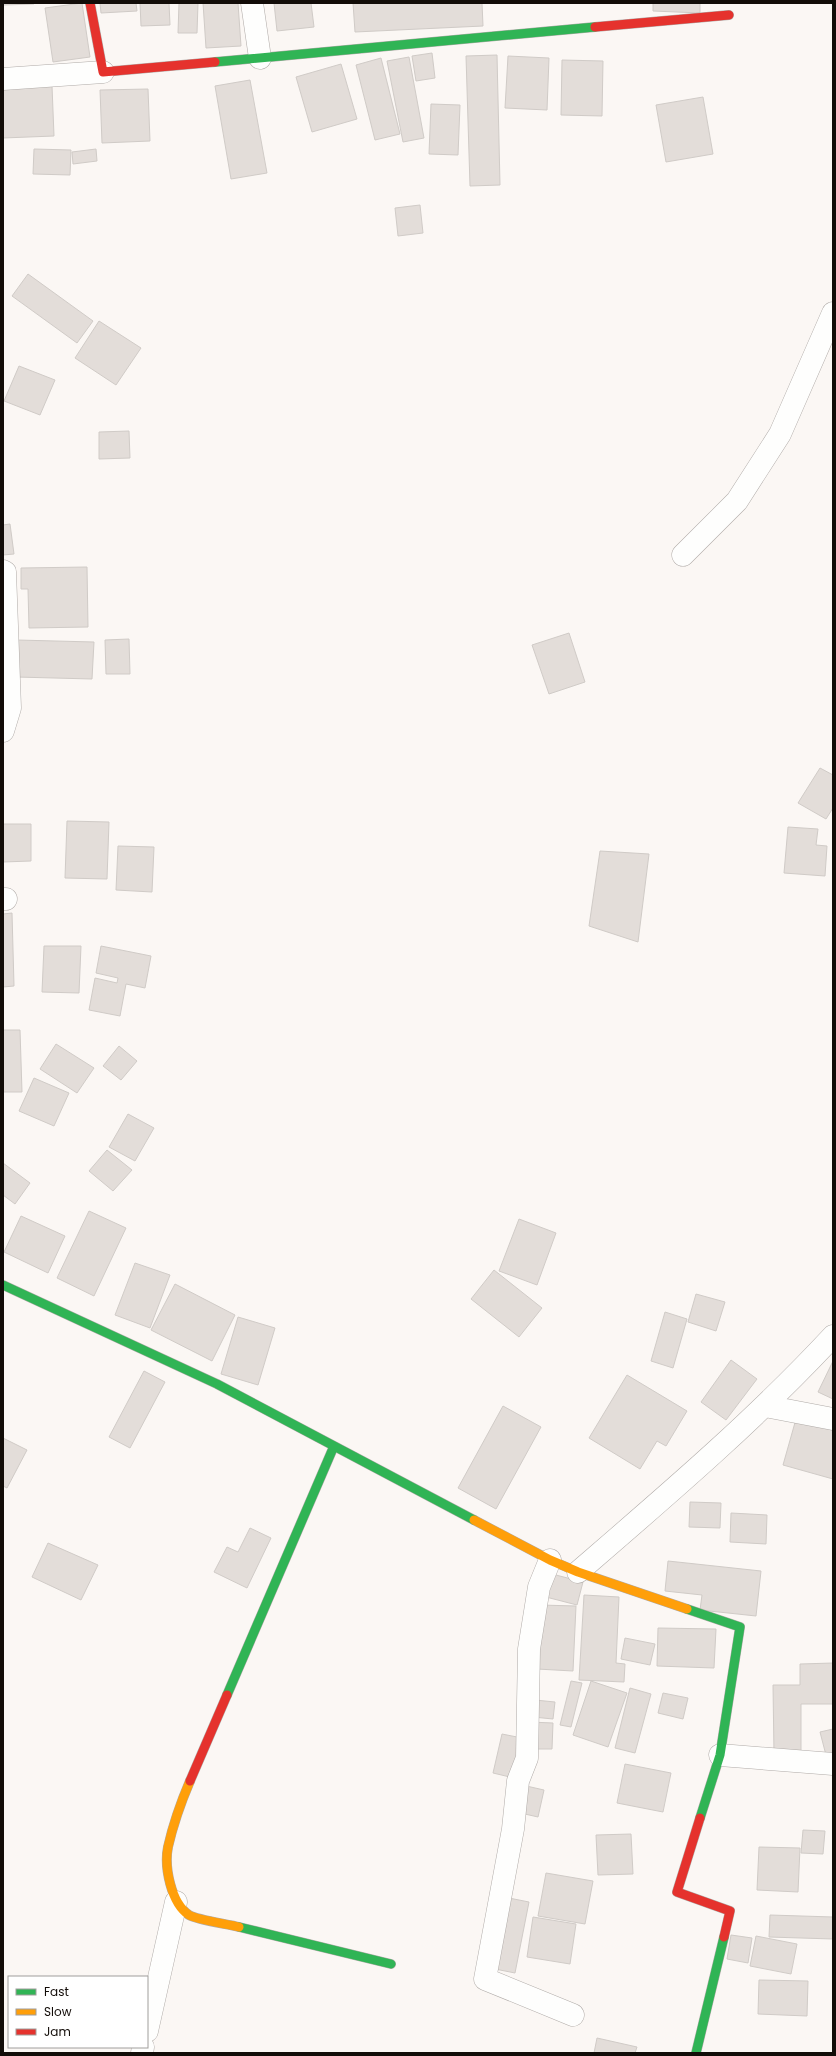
<svg xmlns="http://www.w3.org/2000/svg" width="836" height="2056" font-family="Poppins,sans-serif">
<style>
.building{fill:#e3ddd9;stroke:#d0cbc7}
.lines{fill:none;stroke-linecap:round;stroke-linejoin:round}
.street-casing{stroke:#b0aba8;stroke-width:23}
.fast-casing{stroke:#b0aba8;stroke-width:10}
.slow-casing{stroke:#b0aba8;stroke-width:10}
.jam-casing{stroke:#b0aba8;stroke-width:10}
.street{stroke:#fefefd;stroke-width:22}
.fast{stroke:#30b455;stroke-width:9}
.slow{stroke:#ff9f0a;stroke-width:9}
.jam{stroke:#e5322d;stroke-width:9}
</style>
<rect width="100%" height="100%" fill="#fbf7f4"/>
<path class="building" d="M 3,3 L 34,3 L 34,4 L 3,5 Z
M 82,3 L 90,57 L 53,62 L 45,8 Z
M 100,3 L 136,3 L 137,11 L 101,13 Z
M 140,3 L 169,3 L 170,25 L 141,26 Z
M 179,3 L 198,3 L 197,33 L 178,33 Z
M 203,3 L 238,3 L 241,46 L 206,48 Z
M 274,3 L 311,3 L 314,27 L 277,31 Z
M 353,3 L 482,3 L 483,26 L 355,32 Z
M 653,3 L 700,3 L 700,13 L 653,11 Z
M 432,53 L 435,78 L 416,81 L 412,56 Z
M 497,55 L 500,185 L 470,186 L 466,56 Z
M 508,56 L 549,58 L 547,110 L 505,108 Z
M 409,57 L 424,138 L 403,142 L 387,61 Z
M 381,58 L 400,134 L 375,140 L 356,65 Z
M 562,60 L 603,61 L 602,116 L 561,115 Z
M 341,64 L 357,119 L 312,132 L 296,77 Z
M 250,80 L 267,173 L 231,179 L 215,86 Z
M 52,86 L 54,136 L 3,138 L 3,87 Z
M 148,89 L 150,141 L 102,143 L 100,90 Z
M 703,97 L 713,154 L 666,162 L 656,105 Z
M 431,104 L 460,105 L 458,155 L 429,154 Z
M 34,149 L 71,150 L 70,175 L 33,174 Z
M 96,149 L 97,161 L 73,164 L 72,152 Z
M 420,205 L 423,233 L 398,236 L 395,208 Z
M 28,274 L 93,321 L 77,343 L 12,296 Z
M 99,321 L 141,348 L 116,385 L 75,358 Z
M 19,366 L 55,380 L 40,415 L 4,401 Z
M 129,431 L 130,458 L 99,459 L 99,432 Z
M 10,524 L 14,554 L 3,555 L 3,525 Z
M 87,567 L 88,627 L 29,628 L 28,589 L 21,589 L 21,568 Z
M 569,633 L 585,682 L 549,694 L 532,645 Z
M 129,639 L 130,674 L 106,674 L 105,640 Z
M 17,640 L 94,642 L 92,679 L 16,677 Z
M 820,768 L 833,775 L 833,808 L 826,819 L 798,803 Z
M 67,821 L 109,822 L 107,879 L 65,878 Z
M 3,824 L 31,824 L 31,861 L 3,862 Z
M 788,827 L 818,829 L 816,845 L 827,846 L 825,876 L 784,873 Z
M 118,846 L 154,847 L 152,892 L 116,890 Z
M 600,851 L 649,854 L 638,942 L 589,926 Z
M 12,913 L 14,986 L 3,987 L 3,914 Z
M 44,946 L 81,946 L 79,993 L 42,992 Z
M 101,946 L 151,956 L 145,988 L 126,984 L 120,1016 L 89,1010 L 95,978 L 117,983 L 118,978 L 96,973 Z
M 3,1030 L 20,1030 L 22,1092 L 3,1092 Z
M 56,1044 L 94,1068 L 77,1093 L 40,1069 Z
M 119,1046 L 137,1061 L 121,1080 L 103,1066 Z
M 34,1078 L 69,1093 L 54,1126 L 19,1111 Z
M 128,1114 L 154,1128 L 135,1161 L 109,1147 Z
M 107,1150 L 132,1170 L 113,1191 L 89,1171 Z
M 3,1163 L 30,1183 L 15,1204 L 3,1195 Z
M 89,1211 L 126,1228 L 94,1296 L 57,1278 Z
M 21,1216 L 65,1236 L 48,1273 L 4,1252 Z
M 519,1219 L 556,1233 L 537,1285 L 499,1271 Z
M 135,1263 L 170,1275 L 150,1328 L 115,1315 Z
M 494,1270 L 542,1308 L 519,1337 L 471,1299 Z
M 175,1284 L 235,1315 L 212,1361 L 151,1330 Z
M 696,1294 L 725,1302 L 716,1331 L 688,1322 Z
M 665,1312 L 687,1319 L 673,1368 L 651,1361 Z
M 238,1317 L 275,1328 L 258,1385 L 221,1374 Z
M 731,1360 L 757,1379 L 726,1420 L 701,1402 Z
M 833,1361 L 833,1399 L 818,1392 Z
M 144,1371 L 165,1382 L 130,1448 L 109,1437 Z
M 627,1375 L 687,1411 L 666,1446 L 657,1441 L 640,1469 L 589,1438 Z
M 503,1406 L 541,1427 L 496,1509 L 458,1488 Z
M 796,1419 L 833,1430 L 833,1479 L 783,1465 Z
M 3,1438 L 27,1450 L 7,1488 L 3,1486 Z
M 690,1502 L 721,1503 L 720,1528 L 689,1527 Z
M 731,1513 L 767,1515 L 766,1544 L 730,1542 Z
M 250,1528 L 271,1538 L 247,1588 L 214,1572 L 227,1547 L 238,1552 Z
M 48,1543 L 98,1565 L 81,1600 L 32,1577 Z
M 668,1561 L 761,1571 L 756,1616 L 700,1610 L 702,1595 L 665,1591 Z
M 552,1574 L 583,1582 L 577,1605 L 546,1597 Z
M 584,1595 L 619,1597 L 616,1663 L 625,1664 L 624,1682 L 579,1680 Z
M 540,1605 L 576,1606 L 573,1671 L 537,1669 Z
M 658,1628 L 716,1629 L 714,1668 L 657,1666 Z
M 625,1638 L 655,1644 L 650,1665 L 621,1659 Z
M 833,1663 L 833,1704 L 801,1704 L 801,1754 L 774,1754 L 773,1685 L 800,1685 L 800,1664 Z
M 571,1681 L 582,1683 L 571,1727 L 560,1725 Z
M 591,1681 L 627,1693 L 608,1747 L 573,1735 Z
M 630,1688 L 651,1694 L 635,1753 L 615,1748 Z
M 663,1693 L 688,1698 L 683,1719 L 658,1713 Z
M 535,1700 L 555,1702 L 553,1719 L 533,1717 Z
M 530,1722 L 553,1723 L 552,1749 L 529,1749 Z
M 833,1729 L 833,1758 L 827,1759 L 820,1732 Z
M 502,1734 L 522,1738 L 514,1778 L 493,1773 Z
M 625,1764 L 671,1773 L 663,1812 L 617,1803 Z
M 522,1785 L 544,1790 L 538,1817 L 516,1812 Z
M 803,1830 L 825,1831 L 823,1854 L 801,1853 Z
M 631,1834 L 633,1874 L 598,1875 L 596,1835 Z
M 759,1847 L 800,1848 L 798,1892 L 757,1890 Z
M 546,1873 L 593,1881 L 585,1924 L 538,1916 Z
M 504,1897 L 529,1902 L 515,1973 L 490,1968 Z
M 770,1915 L 833,1917 L 833,1939 L 769,1937 Z
M 533,1917 L 576,1924 L 570,1964 L 527,1957 Z
M 731,1935 L 752,1938 L 748,1963 L 727,1959 Z
M 756,1936 L 797,1944 L 791,1974 L 750,1966 Z
M 759,1980 L 808,1981 L 807,2016 L 758,2014 Z
M 597,2038 L 637,2047 L 635,2053 L 594,2053 Z"/>
<g class="lines">
<g class="street-casing">
<path id="street" d="M 252,3 L 260,58
M 3,79 L 103,72
M 683,555 L 737,501 L 780,434 L 833,313
M 3,571 L 5,572 L 10,708 L 3,731
M 3,899 L 6,899
M 765,1406 L 833,1419
M 550,1560 L 539,1587 L 529,1649 L 527,1758 L 518,1781 L 513,1829 L 485,1979 L 573,2015
M 578,1572 C 666,1496 753,1422 833,1336
M 720,1755 L 833,1764
M 147,2031 L 176,1902
M 142,2053 L 143,2047"/>
</g>
<g class="fast-casing">
<path id="fast" d="M 215,62 L 595,27
M 3,1285 L 217,1384 L 474,1520
M 687,1609 L 740,1627 L 720,1755 L 700,1818
M 227,1695 L 334,1446
M 239,1927 L 391,1964
M 696,2053 L 724,1937"/>
</g>
<g class="slow-casing">
<path id="slow" d="M 474,1520 L 550,1560 L 578,1572 L 687,1609
M 190,1781 C 181,1802 173,1825 168,1847 C 164,1867 171,1903 189,1915 C 197,1920 228,1924 239,1927"/>
</g>
<g class="jam-casing">
<path id="jam" d="M 90,3 L 103,72 L 215,62
M 595,27 L 729,15
M 190,1781 L 227,1695
M 700,1818 L 677,1892 L 730,1911 L 724,1937"/>
</g>
<use href="#street" class="street"/>
<use href="#fast" class="fast"/>
<use href="#slow" class="slow"/>
<use href="#jam" class="jam"/>
</g>
<rect width="836" height="2056" fill="none" stroke="#120c08" stroke-width="8"/>
<rect x="8" y="1976" width="140" height="72" fill="#ffffff" stroke="#a09e9c"/>
<rect x="16" y="1989" width="20" height="6" fill="#30b455" stroke="#a09e9c"/>
<text x="44" y="1996" font-size="12" fill="#120c08">Fast</text>
<rect x="16" y="2009" width="20" height="6" fill="#ff9f0a" stroke="#a09e9c"/>
<text x="44" y="2016" font-size="12" fill="#120c08">Slow</text>
<rect x="16" y="2029" width="20" height="6" fill="#e5322d" stroke="#a09e9c"/>
<text x="44" y="2036" font-size="12" fill="#120c08">Jam</text>
</svg>
